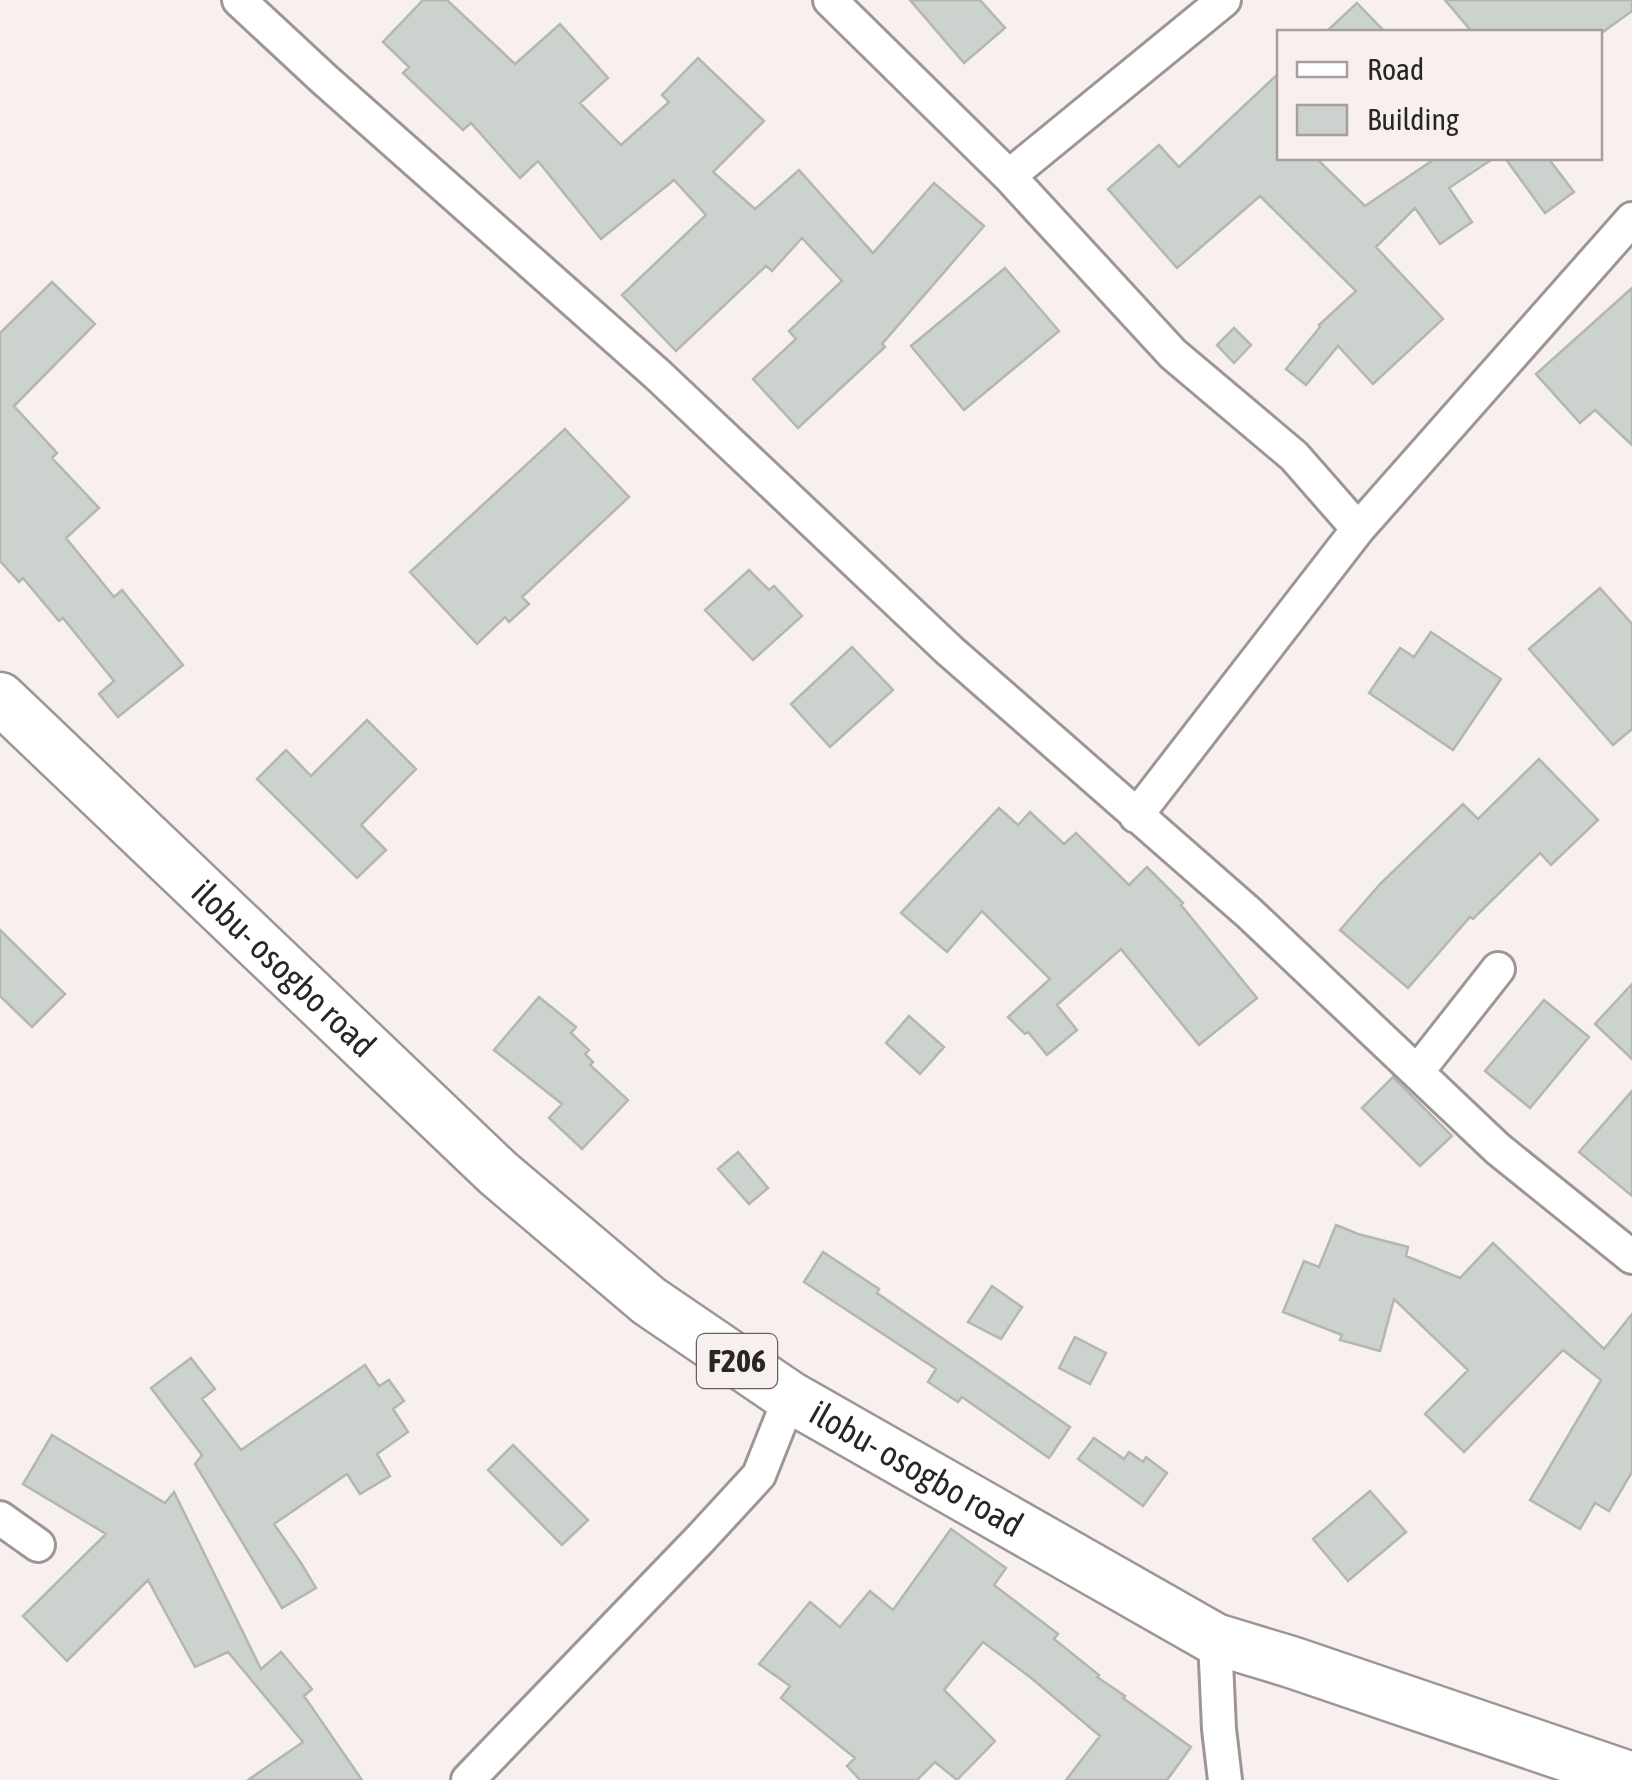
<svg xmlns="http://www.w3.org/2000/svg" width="1632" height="1780" font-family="'Asap Condensed',sans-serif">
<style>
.building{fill:#ccd2cd;stroke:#b2b7b2;stroke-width:2.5}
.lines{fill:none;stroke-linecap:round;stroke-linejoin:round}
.minor-casing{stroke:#9d9695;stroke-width:38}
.primary-casing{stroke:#9d9695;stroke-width:55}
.minor{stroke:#fff;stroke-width:32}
.primary{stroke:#fff;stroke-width:50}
.labels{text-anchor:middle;stroke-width:10;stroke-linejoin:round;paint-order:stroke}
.shield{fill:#f8f0ef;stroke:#666261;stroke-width:2.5}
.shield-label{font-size:32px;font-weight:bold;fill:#282524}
.street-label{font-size:35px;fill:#282524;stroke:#f8f0ef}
</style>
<rect width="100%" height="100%" fill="#f8f0ef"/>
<path class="building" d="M 423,0 L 447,0 L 515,64 L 560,24 L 608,78 L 580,103 L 621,145 L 669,102 L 662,95 L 698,58 L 764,121 L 713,172 L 755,209 L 799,170 L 873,253 L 934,183 L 984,226 L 882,344 L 885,347 L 798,428 L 753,379 L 796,339 L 789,331 L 842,281 L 802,238 L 772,271 L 766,266 L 676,351 L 622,295 L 706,215 L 674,180 L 601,239 L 538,161 L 520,178 L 471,123 L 463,130 L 403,73 L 409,67 L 383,42 Z
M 910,0 L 980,0 L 1005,28 L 964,63 Z
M 1445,0 L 1632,0 L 1632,11 L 1603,32 L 1472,32 Z
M 1357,3 L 1385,32 L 1326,32 Z
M 1280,72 L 1280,158 L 1316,158 L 1365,206 L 1436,158 L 1494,158 L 1449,188 L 1472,222 L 1440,244 L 1415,208 L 1376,247 L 1443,319 L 1373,384 L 1338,346 L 1306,385 L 1286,369 L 1320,327 L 1319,325 L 1356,291 L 1260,196 L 1177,268 L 1108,189 L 1159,145 L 1179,167 Z
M 1505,158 L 1548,158 L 1574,192 L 1545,213 Z
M 1005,268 L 1059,331 L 964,410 L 911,346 Z
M 52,282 L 95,324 L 14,406 L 57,453 L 52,458 L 99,508 L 66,538 L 114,597 L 122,590 L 183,665 L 118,717 L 99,694 L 114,681 L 63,618 L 59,621 L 23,578 L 19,582 L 0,561 L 0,333 Z
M 1632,288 L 1632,445 L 1595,410 L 1580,423 L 1536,374 Z
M 1234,328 L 1251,345 L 1234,363 L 1217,345 Z
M 565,429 L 629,497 L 522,597 L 529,604 L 509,622 L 505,617 L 477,644 L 410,572 Z
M 749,570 L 769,590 L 774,586 L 802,616 L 753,660 L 705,610 Z
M 1600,588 L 1632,624 L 1632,729 L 1613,745 L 1529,649 Z
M 1431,632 L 1501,679 L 1453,750 L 1369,693 L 1400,648 L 1414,657 Z
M 852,647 L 893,690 L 830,747 L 791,704 Z
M 367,720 L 416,769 L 361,825 L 386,850 L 357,878 L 257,779 L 286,750 L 311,776 Z
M 1539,759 L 1598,820 L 1551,865 L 1540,853 L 1473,919 L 1470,917 L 1408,988 L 1340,930 L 1381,883 L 1463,804 L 1478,819 Z
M 999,808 L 1018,825 L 1030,812 L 1064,844 L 1076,833 L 1129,885 L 1147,867 L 1183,903 L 1181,905 L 1257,998 L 1199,1045 L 1121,949 L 1057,1005 L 1077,1030 L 1047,1055 L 1028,1032 L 1025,1034 L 1008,1017 L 1050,979 L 982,911 L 947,952 L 901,913 Z
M 0,930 L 65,994 L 32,1027 L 0,996 Z
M 1632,984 L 1632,1059 L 1595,1024 Z
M 539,997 L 576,1027 L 571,1033 L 589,1050 L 585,1054 L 593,1062 L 590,1065 L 628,1100 L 582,1149 L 549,1118 L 562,1104 L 494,1050 Z
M 1544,1000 L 1589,1037 L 1530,1108 L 1485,1071 Z
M 909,1016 L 944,1047 L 920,1074 L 886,1043 Z
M 1393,1077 L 1452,1136 L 1420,1166 L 1362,1108 Z
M 1632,1091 L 1632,1196 L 1579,1152 Z
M 738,1152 L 768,1188 L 749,1204 L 718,1169 Z
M 1336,1225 L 1358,1234 L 1408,1247 L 1406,1256 L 1460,1278 L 1493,1243 L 1604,1349 L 1632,1314 L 1632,1472 L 1609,1511 L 1595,1503 L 1580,1529 L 1530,1500 L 1601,1380 L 1563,1350 L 1464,1452 L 1425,1414 L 1468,1370 L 1394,1299 L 1380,1351 L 1340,1340 L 1342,1335 L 1283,1312 L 1304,1261 L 1319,1267 Z
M 823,1252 L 879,1289 L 877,1293 L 1070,1427 L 1049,1458 L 962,1397 L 958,1402 L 928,1382 L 936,1369 L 804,1282 Z
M 992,1286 L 1022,1307 L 1001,1339 L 968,1322 Z
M 1075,1337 L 1106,1353 L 1090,1384 L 1059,1368 Z
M 191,1358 L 215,1389 L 202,1399 L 241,1450 L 365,1365 L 379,1386 L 389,1380 L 404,1401 L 393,1409 L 408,1432 L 377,1454 L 390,1476 L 360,1494 L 347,1474 L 274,1524 L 301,1563 L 316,1588 L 282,1608 L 195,1464 L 202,1455 L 151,1388 Z
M 52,1435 L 165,1503 L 174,1492 L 261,1669 L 281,1652 L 312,1689 L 304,1696 L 362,1780 L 248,1780 L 303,1742 L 228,1652 L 195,1667 L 148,1580 L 67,1661 L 23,1616 L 106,1534 L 23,1484 Z
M 1094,1438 L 1124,1459 L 1129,1452 L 1143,1462 L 1146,1457 L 1167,1473 L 1143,1506 L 1078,1459 Z
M 513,1445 L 588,1520 L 562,1545 L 488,1470 Z
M 1370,1491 L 1406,1532 L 1348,1581 L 1313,1539 Z
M 951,1529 L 1006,1568 L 994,1585 L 1058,1634 L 1054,1639 L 1099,1675 L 1097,1677 L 1125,1696 L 1123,1698 L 1191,1747 L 1167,1780 L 1066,1780 L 1100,1736 L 1030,1677 L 983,1642 L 944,1690 L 995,1741 L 957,1780 L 935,1762 L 917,1780 L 860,1780 L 847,1766 L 855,1758 L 781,1698 L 790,1686 L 759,1664 L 810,1602 L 840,1627 L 870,1591 L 893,1610 Z"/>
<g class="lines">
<g class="minor-casing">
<path id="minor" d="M 239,0 L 325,80 L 658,375 L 950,651 L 1249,913 L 1498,1149 L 1632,1257
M 830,0 L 1009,176
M 1224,0 L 1009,176 L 1173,354 L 1294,456 L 1358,529
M 1136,816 L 1358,529 L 1632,219
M 1417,1072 L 1498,969
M 0,1518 L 38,1545
M 1215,1639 L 1219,1729 L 1225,1780
M 468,1780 L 702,1537 L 759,1475 L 790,1397"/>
</g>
<g class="primary-casing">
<g id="primary">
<path id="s1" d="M 0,698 L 498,1173 L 649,1301 L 790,1397 L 1215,1639 L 1291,1662 L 1632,1778"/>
</g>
</g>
<use href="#minor" class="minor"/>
<use href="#primary" class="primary"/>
</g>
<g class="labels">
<rect class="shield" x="697" y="1334" width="80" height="54" rx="8"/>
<g class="shield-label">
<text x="737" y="1372">F206</text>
</g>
<g class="street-label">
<text dy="12" stroke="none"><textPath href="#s1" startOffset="392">ilobu- osogbo road</textPath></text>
<text dy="12" stroke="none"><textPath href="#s1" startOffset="1202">ilobu- osogbo road</textPath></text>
</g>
</g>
<rect x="1277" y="30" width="325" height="130" fill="#f8f0ef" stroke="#a59f9e" stroke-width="2.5"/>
<rect x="1297" y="62" width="50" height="15" fill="#ffffff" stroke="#a59f9e" stroke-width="2.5"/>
<text x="1367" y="80" font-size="30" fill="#282524">Road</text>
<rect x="1297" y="105" width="50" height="30" fill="#ccd2cd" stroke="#a59f9e" stroke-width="2.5"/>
<text x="1367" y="130" font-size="30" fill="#282524">Building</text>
</svg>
